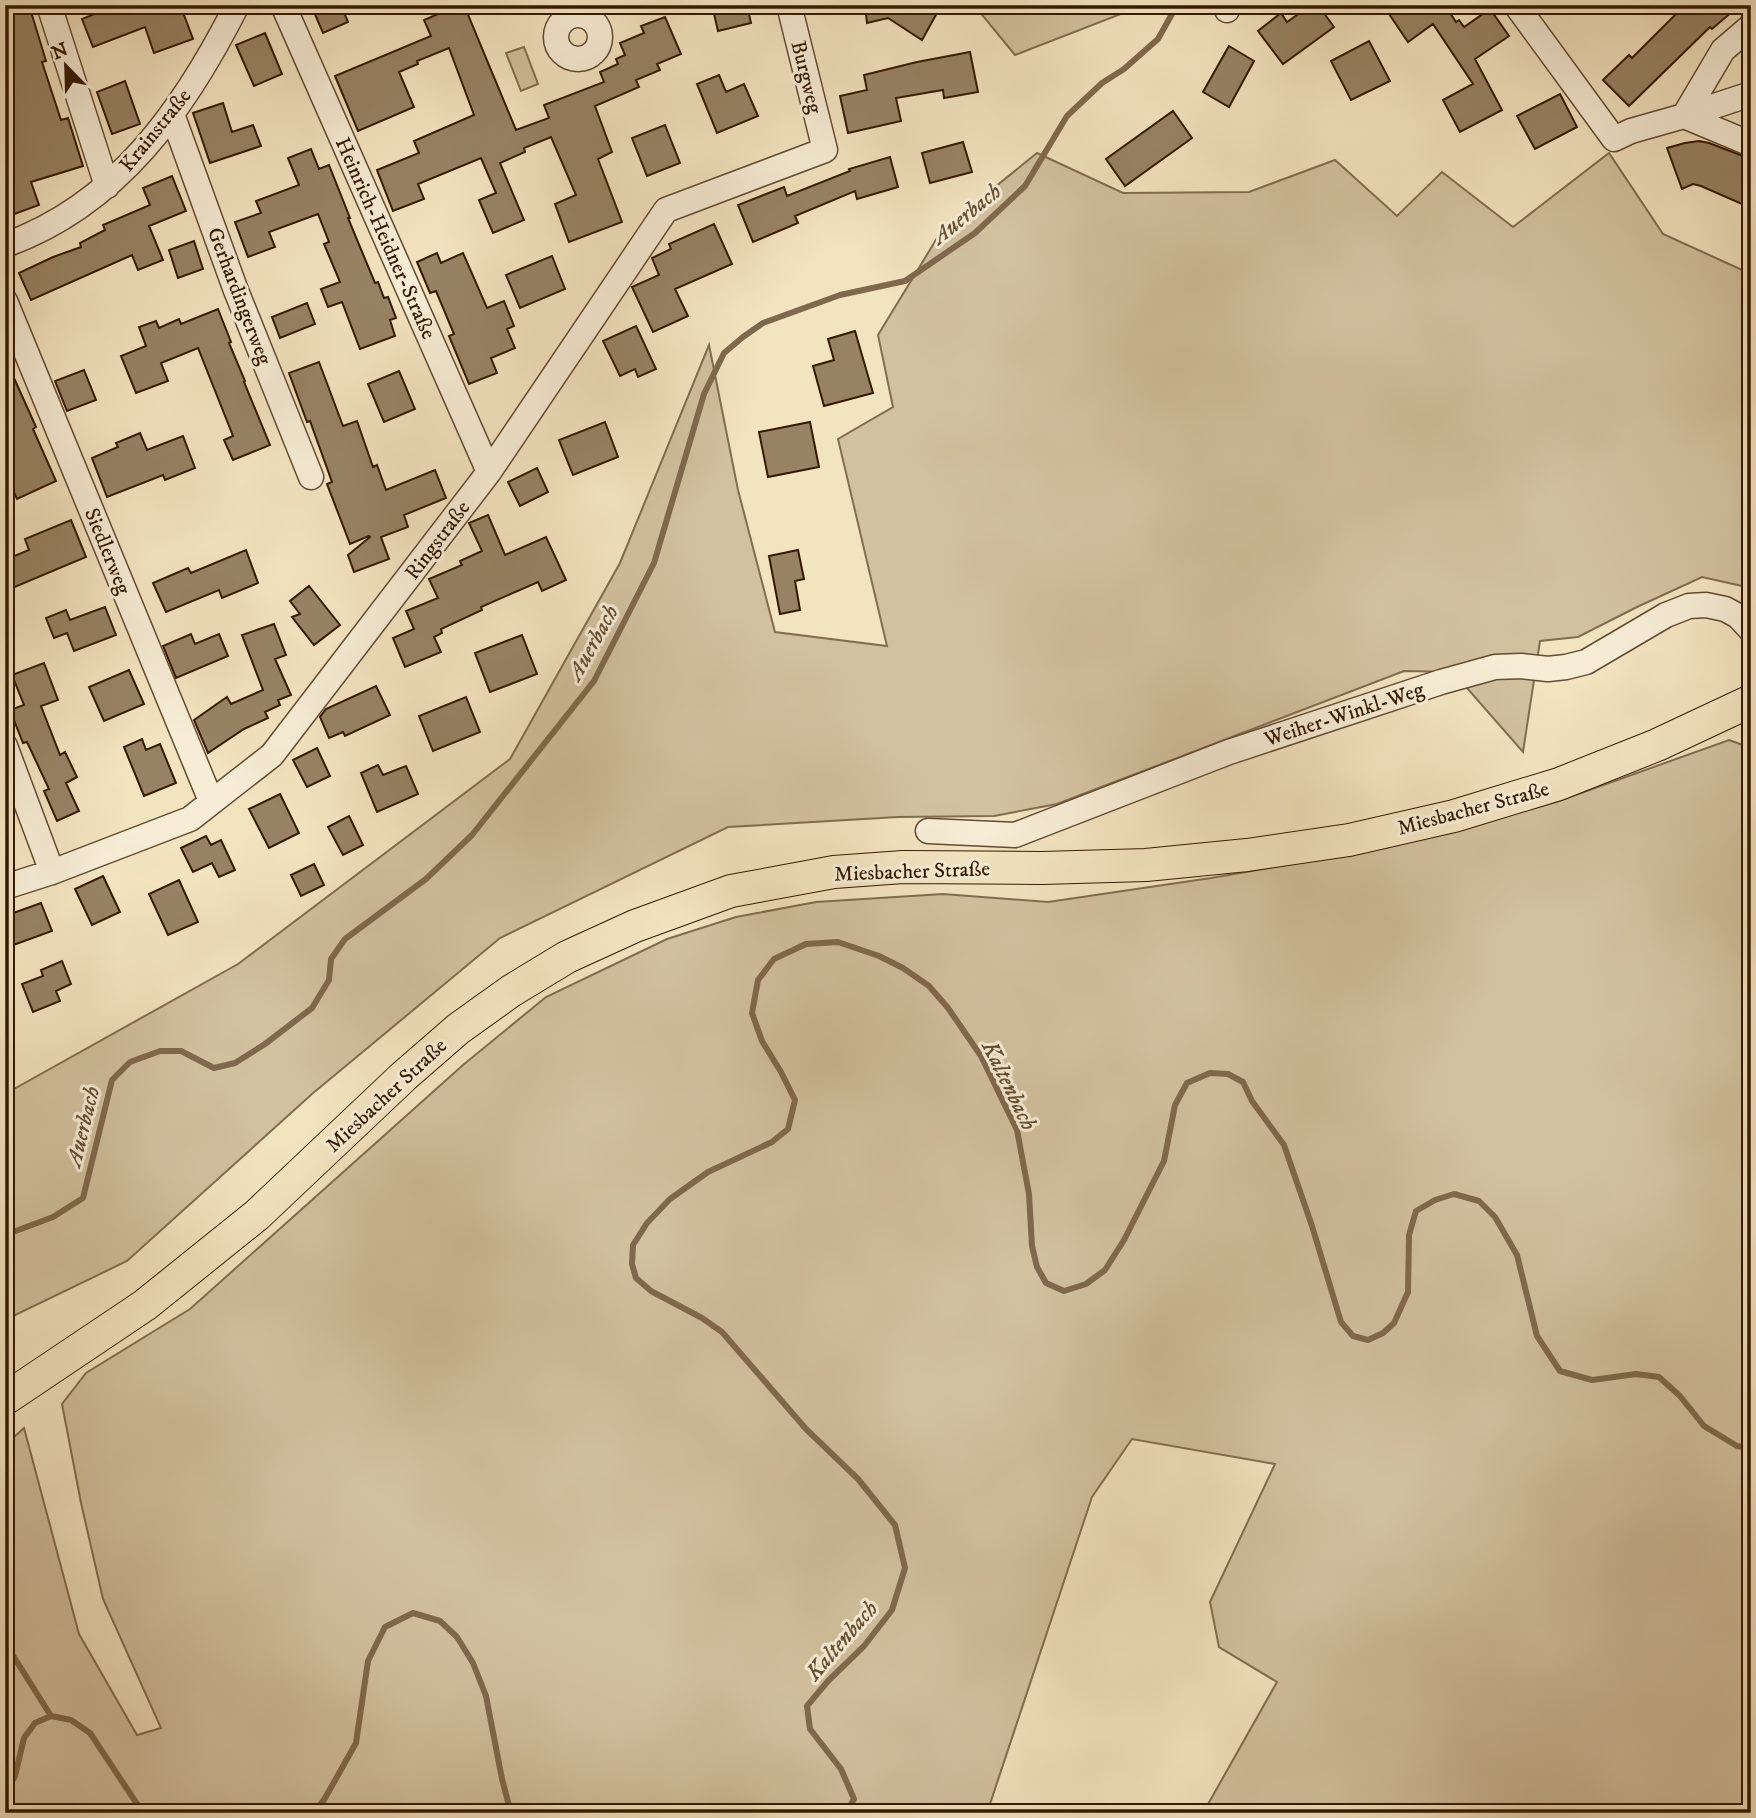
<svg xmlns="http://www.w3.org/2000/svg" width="1756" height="1818" font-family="'IM FELL DW Pica',serif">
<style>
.green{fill:#d2c19f;stroke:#826d50;stroke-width:2}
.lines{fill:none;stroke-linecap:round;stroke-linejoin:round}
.stream{stroke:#7f694c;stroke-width:6}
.building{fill:#978364;stroke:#331900;stroke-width:2}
.minor-casing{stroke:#634c30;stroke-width:27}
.major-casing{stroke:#331900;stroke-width:34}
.minor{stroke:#f7edd6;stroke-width:24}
.major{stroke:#f3e4c0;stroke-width:32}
.labels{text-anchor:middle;stroke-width:6;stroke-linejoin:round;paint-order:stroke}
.street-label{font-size:21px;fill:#331900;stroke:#f7edd6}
.water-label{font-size:23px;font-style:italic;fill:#664f33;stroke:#f7edd6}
</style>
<rect width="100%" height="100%" fill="#f3e4c0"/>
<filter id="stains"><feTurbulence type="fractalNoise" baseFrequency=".00286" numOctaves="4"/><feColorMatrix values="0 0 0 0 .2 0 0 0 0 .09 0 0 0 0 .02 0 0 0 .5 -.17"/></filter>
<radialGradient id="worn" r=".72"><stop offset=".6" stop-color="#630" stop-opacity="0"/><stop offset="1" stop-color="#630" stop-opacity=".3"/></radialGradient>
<path class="green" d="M 974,5 L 1131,5 L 1126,12 L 1015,55 Z
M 524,47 L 538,84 L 521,91 L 506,53 Z
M 1037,153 L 1123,193 L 1249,192 L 1335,160 L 1397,216 L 1442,172 L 1513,227 L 1609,153 L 1663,234 L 1751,274 L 1751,588 L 1702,577 L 1637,607 L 1578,637 L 1540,641 L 1523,752 L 1453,672 L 1404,671 L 1057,804 L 994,816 L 898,817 L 728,827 L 500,938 L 312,1094 L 127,1261 L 5,1320 L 5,1094 L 238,964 L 510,759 L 620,563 L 709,345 L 738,490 L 775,632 L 887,646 L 838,439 L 893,407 L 878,335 L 942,230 Z
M 1729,740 L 1751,748 L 1751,1813 L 1203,1813 L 1277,1682 L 1219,1647 L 1210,1602 L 1275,1464 L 1132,1439 L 1092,1497 L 987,1813 L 5,1813 L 5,1445 L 24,1428 L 79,1634 L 137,1735 L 161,1728 L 103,1599 L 81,1503 L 62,1404 L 86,1373 L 190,1309 L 463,1065 L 546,997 L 667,939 L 736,917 L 816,902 L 943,894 L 1048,902 L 1211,878 L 1385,848 L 1556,802 Z"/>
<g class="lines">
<path class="stream" d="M 5,1235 L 53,1217 L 83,1198 L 112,1080 L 130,1062 L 160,1051 L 181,1051 L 214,1068 L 235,1063 L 265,1044 L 312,1008 L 329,980 L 331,959 L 345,939 L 426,879 L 472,835 L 594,681 L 654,563 L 704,394 L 724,353 L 743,337 L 763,323 L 840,295 L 905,281 L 975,233 L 1025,186 L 1067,116 L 1102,83 L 1124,69 L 1158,39 L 1177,5
M 5,1620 L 12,1654 L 51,1716
M 5,1793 L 15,1776 L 24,1738 L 35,1723 L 51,1716 L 71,1720 L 90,1733 L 143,1813
M 313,1813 L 324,1800 L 356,1743 L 368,1661 L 385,1627 L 413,1613 L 440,1621 L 457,1637 L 473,1663 L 486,1696 L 502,1779 L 511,1813
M 846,1813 L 854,1799 L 841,1769 L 810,1729 L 807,1706 L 828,1681 L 864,1646 L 892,1610 L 905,1568 L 895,1525 L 858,1479 L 806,1429 L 722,1332 L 702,1318 L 651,1291 L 636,1278 L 632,1264 L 633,1245 L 647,1223 L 670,1199 L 708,1172 L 772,1142 L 788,1129 L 795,1100 L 781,1072 L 762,1041 L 752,1013 L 758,980 L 774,959 L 806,944 L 838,942 L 879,956 L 903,968 L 929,986 L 948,1008 L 981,1056 L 1017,1130 L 1029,1194 L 1032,1246 L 1037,1267 L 1046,1283 L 1064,1291 L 1086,1284 L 1105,1270 L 1124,1240 L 1164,1161 L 1175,1105 L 1187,1083 L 1210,1073 L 1228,1074 L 1243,1082 L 1252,1101 L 1284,1145 L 1312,1226 L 1341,1322 L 1353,1336 L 1368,1340 L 1383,1333 L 1394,1323 L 1408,1292 L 1409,1235 L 1416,1211 L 1435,1200 L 1454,1194 L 1479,1201 L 1495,1217 L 1517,1255 L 1537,1336 L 1560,1371 L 1592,1380 L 1636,1374 L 1659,1377 L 1680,1396 L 1704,1426 L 1737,1446 L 1751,1448"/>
</g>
<path class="building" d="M 5,5 L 29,5 L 46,61 L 42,62 L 61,120 L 68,118 L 83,166 L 31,182 L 39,205 L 9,216 L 5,206 L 5,42 L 12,41 L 5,20 Z
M 117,5 L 160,5 L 163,13 L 181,7 L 193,39 L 154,53 L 145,27 L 93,47 L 82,19 Z
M 311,5 L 341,5 L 348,22 L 323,33 Z
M 459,5 L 464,5 L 516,130 L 549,118 L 544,105 L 604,82 L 600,72 L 618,64 L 616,59 L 625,55 L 620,43 L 644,33 L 641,26 L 665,17 L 681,54 L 657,64 L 660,70 L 636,80 L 639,87 L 595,106 L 612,152 L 598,159 L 622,222 L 569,242 L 555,204 L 576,195 L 551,137 L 524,148 L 525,152 L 500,163 L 524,220 L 493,233 L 479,200 L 496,193 L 481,158 L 418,184 L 424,199 L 393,211 L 377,170 L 419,153 L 414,141 L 474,115 L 449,48 L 417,61 L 418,64 L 399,72 L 414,107 L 358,131 L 335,76 L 431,36 L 424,20 Z
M 712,5 L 747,5 L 751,23 L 718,31 Z
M 865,5 L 928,5 L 938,11 L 922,40 L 888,18 L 867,23 Z
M 1311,5 L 1318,5 L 1334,27 L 1283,64 L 1258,31 L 1281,13 L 1287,22 Z
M 1383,5 L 1445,5 L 1456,22 L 1459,20 L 1464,27 L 1490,9 L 1509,36 L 1475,59 L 1502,110 L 1460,132 L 1443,100 L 1473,84 L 1433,24 L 1408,42 Z
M 1685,5 L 1740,5 L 1712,29 L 1710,27 L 1629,106 L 1603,80 L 1629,55 L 1632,58 Z
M 265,33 L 282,74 L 254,86 L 236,45 Z
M 1369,41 L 1390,81 L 1351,100 L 1331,61 Z
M 1229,46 L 1254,61 L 1229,107 L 1203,92 Z
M 970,52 L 978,92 L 944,98 L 943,90 L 896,98 L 901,121 L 848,133 L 840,96 L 867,90 L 864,75 L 917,62 Z
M 719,75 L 726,92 L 744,84 L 758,116 L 717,133 L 697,84 Z
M 125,81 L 140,124 L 112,134 L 97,92 Z
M 1560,94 L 1577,127 L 1535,149 L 1517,116 Z
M 223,103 L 232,132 L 253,125 L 261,146 L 210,163 L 193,113 Z
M 1173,111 L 1192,138 L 1125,186 L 1106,159 Z
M 665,125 L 680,163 L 647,176 L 632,138 Z
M 1699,141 L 1709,143 L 1751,159 L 1751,208 L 1701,186 L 1693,184 L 1682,189 L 1667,148 L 1685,143 Z
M 963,142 L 972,172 L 930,183 L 922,153 Z
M 311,149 L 319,169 L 329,165 L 350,218 L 348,218 L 375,283 L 378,282 L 384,298 L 388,297 L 396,318 L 390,320 L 395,336 L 360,349 L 342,302 L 328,307 L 321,289 L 340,282 L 324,244 L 329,242 L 318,214 L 269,232 L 275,247 L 248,257 L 235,222 L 261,213 L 256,201 L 299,185 L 288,158 Z
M 890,157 L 898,187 L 857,199 L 855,191 L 795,216 L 798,223 L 753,242 L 738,205 L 784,187 L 787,196 L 850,171 L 849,169 Z
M 172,176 L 186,211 L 149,226 L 163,260 L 138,270 L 132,255 L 31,300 L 19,273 L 53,257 L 81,247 L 80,243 L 105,230 L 103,225 L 150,205 L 143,188 Z
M 714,224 L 732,264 L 675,289 L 688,316 L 653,332 L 632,287 L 659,275 L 652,258 L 671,249 L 669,244 Z
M 194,241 L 203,269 L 178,278 L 169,250 Z
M 437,253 L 441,263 L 463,253 L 487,308 L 504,301 L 514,326 L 507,329 L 515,348 L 491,358 L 497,373 L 469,384 L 449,336 L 454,334 L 436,291 L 430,293 L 417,262 Z
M 552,256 L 565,289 L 520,308 L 506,275 Z
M 307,303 L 315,324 L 280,338 L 272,317 Z
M 218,309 L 231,342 L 229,343 L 245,381 L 244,382 L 270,445 L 233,460 L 224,440 L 233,436 L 198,348 L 161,363 L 168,381 L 136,393 L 121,356 L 146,346 L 139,327 L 156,321 L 159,328 L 179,319 L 181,324 Z
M 636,326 L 656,369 L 638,377 L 635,369 L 620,376 L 603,341 Z
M 855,331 L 873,393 L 824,406 L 813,366 L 834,360 L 828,339 Z
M 5,358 L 36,427 L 33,429 L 56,481 L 17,499 L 5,472 Z
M 319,362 L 343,426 L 357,421 L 373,467 L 377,465 L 386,490 L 435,470 L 446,498 L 404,515 L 408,527 L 381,537 L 389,559 L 354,572 L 348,555 L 370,537 L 369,536 L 350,544 L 327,484 L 332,482 L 310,421 L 307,422 L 289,373 Z
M 84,370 L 96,400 L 67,411 L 55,381 Z
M 399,371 L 415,409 L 384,422 L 368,384 Z
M 605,422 L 618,457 L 573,475 L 559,440 Z
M 810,422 L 819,467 L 768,477 L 759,432 Z
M 140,433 L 147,450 L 183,436 L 195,468 L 165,480 L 163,475 L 107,497 L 92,458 L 118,447 L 116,443 Z
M 537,468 L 548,492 L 520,506 L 508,482 Z
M 488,515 L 505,555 L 546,537 L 566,580 L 542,591 L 538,582 L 481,607 L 482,610 L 441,629 L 442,633 L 434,637 L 441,652 L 405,667 L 393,638 L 414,629 L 406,611 L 438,598 L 429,579 L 462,565 L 460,561 L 482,551 L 469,523 Z
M 71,520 L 86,557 L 5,591 L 5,560 L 29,550 L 25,539 Z
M 246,550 L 258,583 L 222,598 L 219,590 L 166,612 L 153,583 L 188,568 L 191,573 Z
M 798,550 L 804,579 L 795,581 L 800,610 L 780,614 L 769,556 Z
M 309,586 L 340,625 L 314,645 L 292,617 L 300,614 L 290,601 Z
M 105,607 L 116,635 L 74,651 L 67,633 L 54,638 L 46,618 L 66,610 L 70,620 Z
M 274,624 L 286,655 L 275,659 L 291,695 L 278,700 L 280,705 L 265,712 L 268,718 L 244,729 L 208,753 L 194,720 L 227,697 L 231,704 L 263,690 L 242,635 Z
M 191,634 L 195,644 L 219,634 L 228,656 L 176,678 L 163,646 Z
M 522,635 L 537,674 L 490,692 L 475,653 Z
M 44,663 L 58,700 L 41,706 L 60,755 L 65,752 L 77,777 L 66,783 L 79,811 L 57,821 L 44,791 L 49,789 L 27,742 L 23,743 L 10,710 L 24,705 L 12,675 Z
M 129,670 L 144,704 L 104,721 L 89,687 Z
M 376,686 L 390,715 L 345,736 L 343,732 L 329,738 L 320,717 L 326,709 Z
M 466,697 L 480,732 L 433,751 L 419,716 Z
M 142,739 L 146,750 L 160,744 L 176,783 L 144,796 L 124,747 Z
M 317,748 L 330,776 L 307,787 L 293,760 Z
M 378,765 L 383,775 L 406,766 L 418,794 L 377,812 L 361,773 Z
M 280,794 L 299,833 L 269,848 L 249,809 Z
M 349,816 L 363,845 L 343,855 L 328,827 Z
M 206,836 L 211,845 L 221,840 L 235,870 L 219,877 L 212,863 L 193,872 L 181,848 Z
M 314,864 L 324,885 L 301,896 L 291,875 Z
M 103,876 L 120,912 L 92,925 L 75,889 Z
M 179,880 L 198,922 L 168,935 L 149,894 Z
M 41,903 L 52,931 L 5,948 L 5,916 Z
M 62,961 L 71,984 L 56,991 L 60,1001 L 33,1012 L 22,984 L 43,976 L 41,970 Z"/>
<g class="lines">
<g class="minor-casing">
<path id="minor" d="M 49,5 L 107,186
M 283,5 L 489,472
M 1516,5 L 1614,139 L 1631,131 L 1684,116 L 1723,50 L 1751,26
M 1227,10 L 1229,5
M556 37a22 22 0 1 1 44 0a22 22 0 1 1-44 0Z
M 172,114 L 235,288 L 311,477
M 1684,116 L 1751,144
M 1684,116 L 1751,94
M 5,245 C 118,205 185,108 237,5
M 5,301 L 211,801
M 5,746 L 52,872
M 928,831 L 1015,835 L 1229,752 L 1441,682 L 1495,667 L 1521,666 L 1548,669 L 1566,667 L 1586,662 L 1666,615 L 1689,606 L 1706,605 L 1725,609 L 1738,616 L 1751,630
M 5,887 L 52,872 L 190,819 L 272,755 L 489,472 L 666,210 L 825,150 L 789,5"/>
</g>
<g class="major-casing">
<path id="major" d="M 5,1399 L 145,1305 L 257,1215 L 404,1076 L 458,1029 L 511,991 L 567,957 L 635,926 L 731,891 L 834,872 L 903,867 L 1042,868 L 1146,865 L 1247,855 L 1349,840 L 1454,816 L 1559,784 L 1657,745 L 1751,701"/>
</g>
<use href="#minor" class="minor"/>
<use href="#major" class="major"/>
</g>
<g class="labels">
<g class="street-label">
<text transform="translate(807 77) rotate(76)" y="7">Burgweg</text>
<text transform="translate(155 130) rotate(-51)" y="7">Krainstraße</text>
<text transform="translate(386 238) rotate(66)" y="7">Heinrich-Heidner-Straße</text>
<text transform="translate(240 296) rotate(69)" y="7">Gerhardingerweg</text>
<text transform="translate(437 540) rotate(-53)" y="7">Ringstraße</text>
<text transform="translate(108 551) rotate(68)" y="7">Siedlerweg</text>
<text transform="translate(1344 714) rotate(-18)" y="7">Weiher-Winkl-Weg</text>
<text transform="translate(1473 808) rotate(-15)" y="7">Miesbacher Straße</text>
<text transform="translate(912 871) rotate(-2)" y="7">Miesbacher Straße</text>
<text transform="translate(386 1095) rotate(-43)" y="7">Miesbacher Straße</text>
</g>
<g class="water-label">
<text transform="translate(966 213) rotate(-39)" y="8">Auerbach</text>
<text transform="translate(592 642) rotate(-61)" y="8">Auerbach</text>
<text transform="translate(1010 1085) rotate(64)" y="8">Kaltenbach</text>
<text transform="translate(82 1126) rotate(-76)" y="8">Auerbach</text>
<text transform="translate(841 1640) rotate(-49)" y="8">Kaltenbach</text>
</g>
</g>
<rect width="1756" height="1818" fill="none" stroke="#f3e4c0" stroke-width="28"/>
<rect x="7" y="7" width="1742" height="1804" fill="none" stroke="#331900" stroke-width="3.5"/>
<rect x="14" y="14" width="1728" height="1790" fill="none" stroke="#331900" stroke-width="2"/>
<g transform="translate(66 66) rotate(337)" stroke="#f7edd6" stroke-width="5" paint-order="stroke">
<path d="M0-5L12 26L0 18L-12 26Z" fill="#331900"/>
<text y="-10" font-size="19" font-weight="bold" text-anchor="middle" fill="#331900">N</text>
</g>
<rect width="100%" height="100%" filter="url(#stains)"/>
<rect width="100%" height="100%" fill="url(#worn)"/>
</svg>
